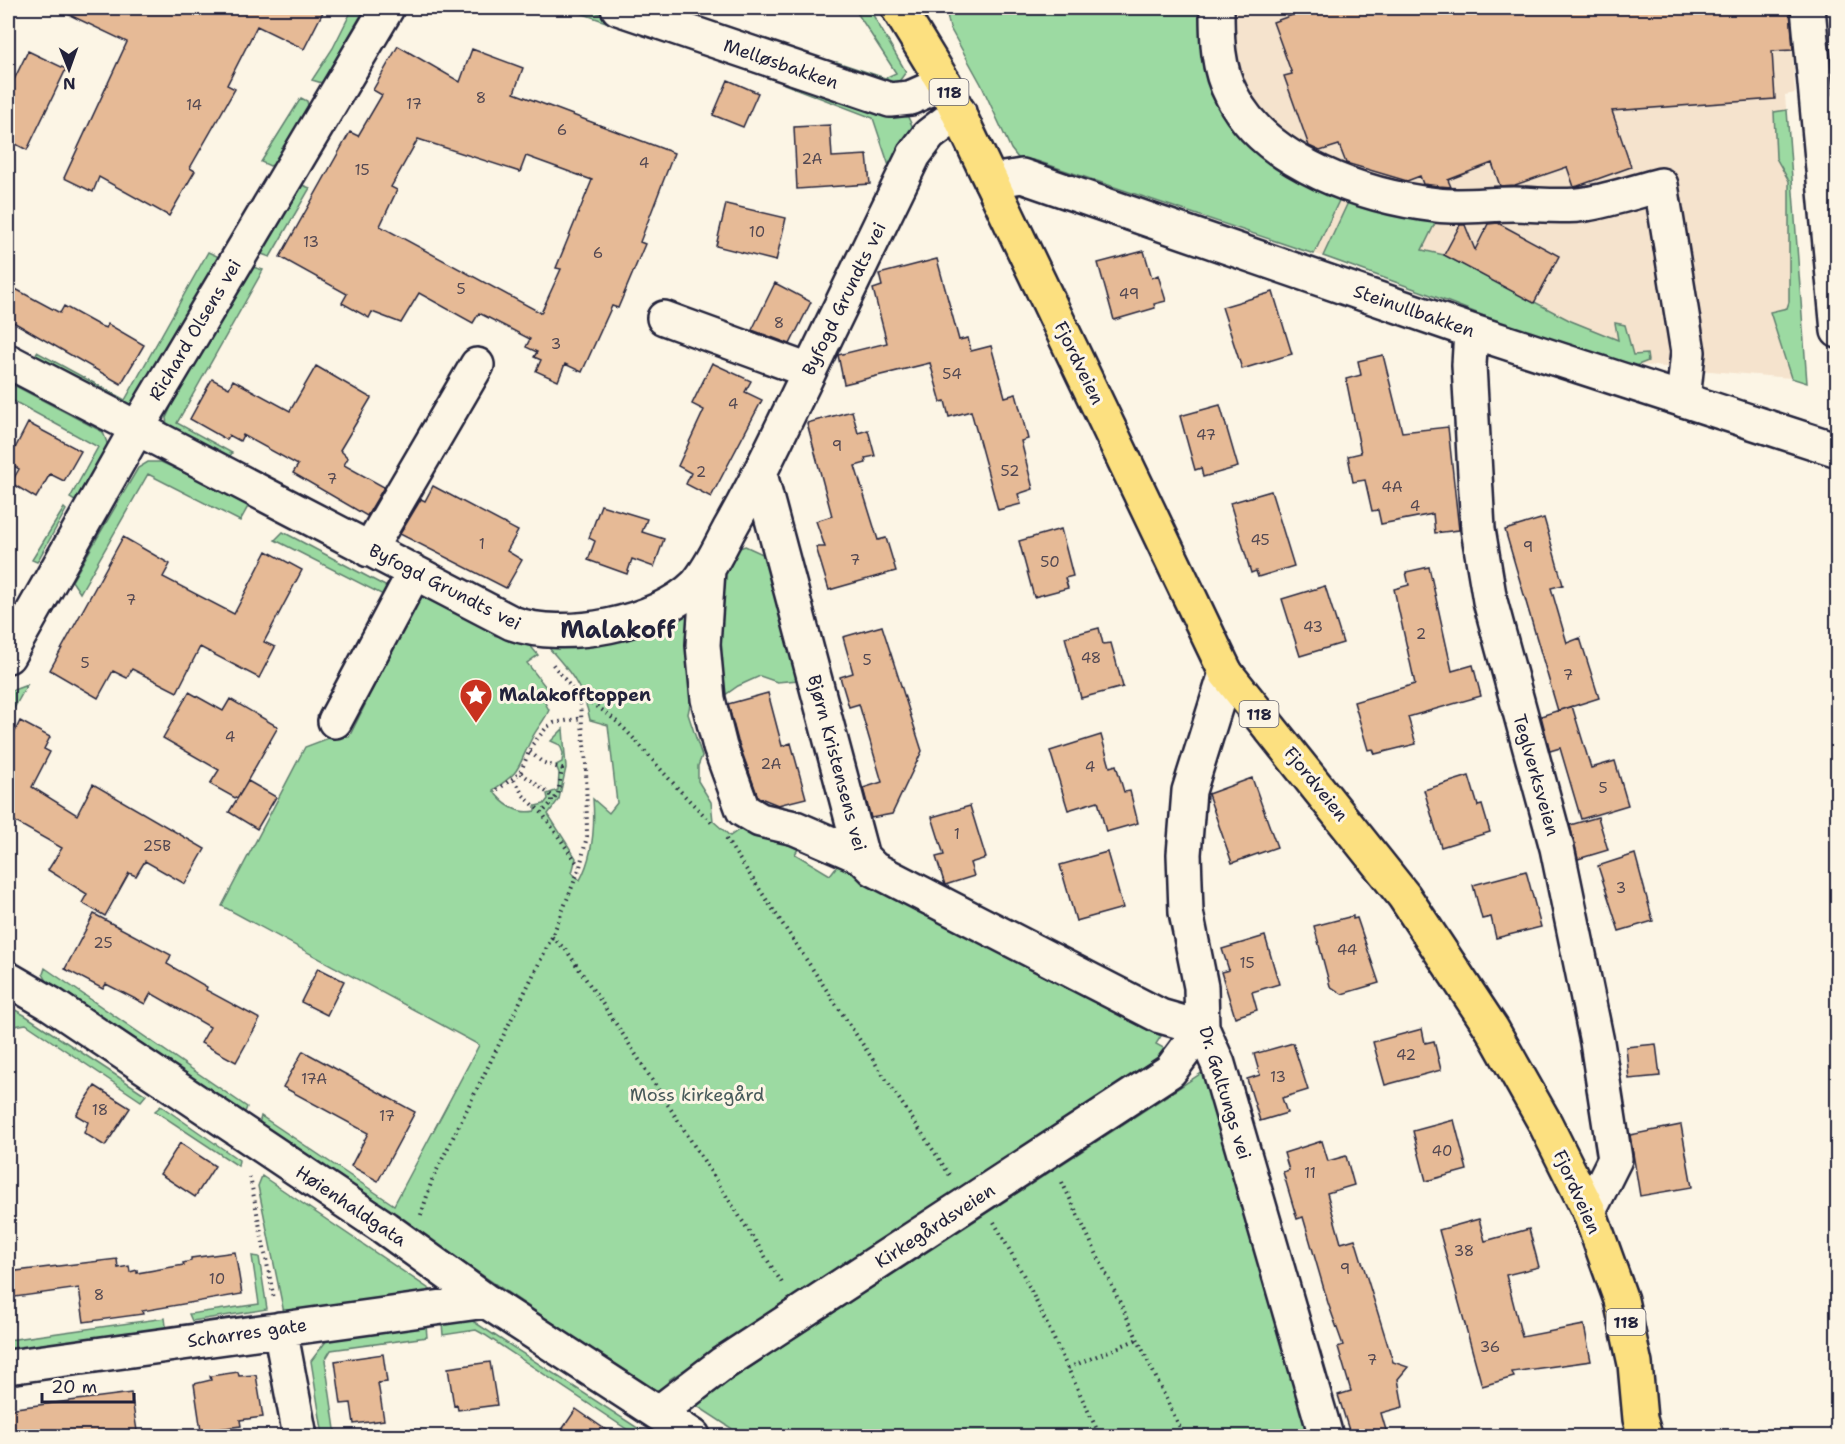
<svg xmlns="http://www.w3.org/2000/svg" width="1845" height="1444" font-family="'Shantell Sans',sans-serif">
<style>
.built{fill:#f5e3cd}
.green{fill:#9cdaa2;stroke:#5f7e6e;stroke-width:1.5;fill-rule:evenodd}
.building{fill:#e6ba96;stroke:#22223b;stroke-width:1.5;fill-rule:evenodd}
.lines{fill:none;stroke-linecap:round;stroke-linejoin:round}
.minor-casing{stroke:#22223b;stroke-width:38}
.major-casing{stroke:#22223b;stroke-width:38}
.path{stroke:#22223b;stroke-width:4;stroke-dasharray:1.5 4.5;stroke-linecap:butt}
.minor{stroke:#fcf5e5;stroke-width:33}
.major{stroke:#fce080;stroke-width:33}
.labels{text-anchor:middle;stroke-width:6;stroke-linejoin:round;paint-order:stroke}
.number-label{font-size:15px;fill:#534852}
.shield{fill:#fcf5e5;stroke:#63616e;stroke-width:1.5}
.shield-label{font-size:16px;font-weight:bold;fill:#22223b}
.street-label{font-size:18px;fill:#22223b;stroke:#fcf5e5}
.poi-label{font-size:18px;font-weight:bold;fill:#22223b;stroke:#fcf5e5;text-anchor:start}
.park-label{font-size:18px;fill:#47595a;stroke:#fcf5e5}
.district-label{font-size:24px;font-weight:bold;fill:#22223b;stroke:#fcf5e5}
</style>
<rect width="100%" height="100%" fill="#fcf5e5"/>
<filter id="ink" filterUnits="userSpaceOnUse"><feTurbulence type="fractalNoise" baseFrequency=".0167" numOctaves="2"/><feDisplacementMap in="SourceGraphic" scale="12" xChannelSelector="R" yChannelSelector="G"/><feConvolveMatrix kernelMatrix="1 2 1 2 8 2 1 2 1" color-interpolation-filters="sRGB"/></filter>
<g filter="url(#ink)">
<path class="built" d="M 1027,8 L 1790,8 L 1795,93 L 1785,95 L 1807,383 L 1791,378 L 1642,365 L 1425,289 L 1237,229 Z"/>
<path class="green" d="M 353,8 L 365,8 L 322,83 L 312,80 L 333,48 Z
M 584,8 L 656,34 L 657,40 L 578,12 Z
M 854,8 L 869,8 L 906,72 L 900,80 L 902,88 L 838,72 L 837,62 L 885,78 L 896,73 Z
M 949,8 L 1207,8 L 1208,76 L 1211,94 L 1223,111 L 1343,192 L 1314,254 L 1037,161 L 1018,158 L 1011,149 L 981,84 L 950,28 L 947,15 Z
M 785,78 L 906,113 L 916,134 L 892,175 L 873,118 L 784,84 Z
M 301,98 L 307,101 L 309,109 L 275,164 L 270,166 L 261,162 Z
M 1787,110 L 1807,383 L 1791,378 L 1770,312 L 1787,308 L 1789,302 L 1789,181 L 1776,158 L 1774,112 Z
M 302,185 L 310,188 L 270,257 L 259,253 L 295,186 Z
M 1350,198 L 1441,211 L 1422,250 L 1444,255 L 1571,321 L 1618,340 L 1615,323 L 1625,325 L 1633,355 L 1647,354 L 1648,361 L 1628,369 L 1612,366 L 1423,292 L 1323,256 Z
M 208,252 L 217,256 L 219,261 L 135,408 L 31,364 L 37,352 L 125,400 Z
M 253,267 L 263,270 L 177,423 L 232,453 L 228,459 L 167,425 L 166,418 L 190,366 L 247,270 Z
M 8,382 L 103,432 L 107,443 L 108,453 L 78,503 L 70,498 L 98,447 L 8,398 Z
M 148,462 L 161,462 L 250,503 L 240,521 L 148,474 L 80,593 L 72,581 L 138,468 Z
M 64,508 L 66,510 L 37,562 L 32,560 Z
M 283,532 L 387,587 L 385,596 L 275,540 Z
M 745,546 L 767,556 L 798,680 L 777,682 L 760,676 L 738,686 L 718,700 L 719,581 L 734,550 Z
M 414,592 L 496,628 L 493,635 L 528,643 L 538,655 L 527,663 L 552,695 L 544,701 L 549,710 C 545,720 537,728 532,738 C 516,769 524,769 493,790 C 502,804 518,815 535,811 L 535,806 L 544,804 L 548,799 L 547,794 L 558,790 L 559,773 L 556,765 L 562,762 L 563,753 L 560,745 L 551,741 L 563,729 L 566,768 L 559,799 L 548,814 L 576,858 L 572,873 L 580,880 C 593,856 595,826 593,799 L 609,813 L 617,803 L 608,725 L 590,720 C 583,683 565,666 540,638 C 578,637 616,636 652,623 C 668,617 683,605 697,597 L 693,648 L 697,691 L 691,699 L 688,714 L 702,756 L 698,766 L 698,781 L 711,802 L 713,821 L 730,836 L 740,829 L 753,828 L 778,832 L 805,840 L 853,862 L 861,877 L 876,889 L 1161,1036 L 1156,1044 L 1169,1051 L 1166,1059 L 1155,1062 L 952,1198 L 670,1379 L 663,1390 L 652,1390 L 259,1124 L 261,1116 L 394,1205 L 479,1045 L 222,906 L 305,747 L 342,733 L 349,737 L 368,699 L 362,686 ZM 801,844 L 840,862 L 830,875 L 795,854 Z
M 27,685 L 8,719 L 8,692 Z
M 45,968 L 247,1107 L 243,1117 L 47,981 L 43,974 Z
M 8,1006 L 26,1016 L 146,1095 L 141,1101 L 26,1024 L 8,1027 Z
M 1203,1072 L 1213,1076 L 1319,1436 L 743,1436 L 694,1404 Z
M 161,1106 L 239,1160 L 238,1166 L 155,1111 Z
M 262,1176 L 438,1295 L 284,1313 L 258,1186 Z
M 252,1256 L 259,1257 L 267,1309 L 192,1321 L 189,1314 L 259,1304 Z
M 165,1318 L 167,1334 L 8,1356 L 8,1340 Z
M 468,1318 L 650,1436 L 637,1436 L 485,1335 L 476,1330 L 443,1335 L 442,1323 Z
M 426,1325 L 427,1337 L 331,1350 L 325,1360 L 336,1436 L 323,1436 L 311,1361 L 327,1340 Z"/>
<path class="building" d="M 55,8 L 325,8 L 304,49 L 257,26 L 227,85 L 235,89 L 190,168 L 195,171 L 169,216 L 99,177 L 93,192 L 64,178 L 127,42 Z
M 1312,8 L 1790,8 L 1793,50 L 1772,51 L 1775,99 L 1612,111 L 1631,167 L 1578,186 L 1574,187 L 1567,167 L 1515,185 L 1500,186 L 1492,163 L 1448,180 L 1451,187 L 1439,186 L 1423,184 L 1420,176 L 1407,181 L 1346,163 L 1339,145 L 1320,151 L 1309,146 L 1284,76 L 1292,74 L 1273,22 Z
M 398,46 L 460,82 L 472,49 L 523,68 L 514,93 L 674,153 L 640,242 L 645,244 L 618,308 L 612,306 L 582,372 L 565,364 L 558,381 L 536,371 L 541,360 L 534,357 L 537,352 L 526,347 L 530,339 L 479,313 L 473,323 L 419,293 L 401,323 L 372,312 L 369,318 L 342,303 L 347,294 L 280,257 L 350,132 L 358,136 L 382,95 L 373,90 ZM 418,139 L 520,172 L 526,156 L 592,180 L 556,268 L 561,269 L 541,313 L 380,226 L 397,190 L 391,187 Z
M 28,51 L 66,69 L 27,150 L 8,140 L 8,92 Z
M 728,80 L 758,93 L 743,127 L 713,115 Z
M 830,125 L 832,157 L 867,155 L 870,184 L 797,189 L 794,127 Z
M 726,204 L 786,218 L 776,261 L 716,246 Z
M 1498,223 L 1559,256 L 1534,303 L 1444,255 L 1460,225 L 1465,225 L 1475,250 L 1488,224 Z
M 1144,251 L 1152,278 L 1158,275 L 1166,301 L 1154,304 L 1155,308 L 1114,320 L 1098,263 Z
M 937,259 L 959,340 L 968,338 L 971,351 L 991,346 L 1005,397 L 1016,394 L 1028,439 L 1021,441 L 1033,489 L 1018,494 L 1021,504 L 998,510 L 971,411 L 949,417 L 945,401 L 941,402 L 930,363 L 844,384 L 838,355 L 887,343 L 873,289 L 882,286 L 879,274 Z
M 775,283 L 811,302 L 790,344 L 752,330 Z
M 8,285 L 60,313 L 64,306 L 100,326 L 106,328 L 108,324 L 144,345 L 121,384 L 8,319 Z
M 1273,292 L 1292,354 L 1242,369 L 1222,307 Z
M 1383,355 L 1402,432 L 1448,427 L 1459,530 L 1435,533 L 1433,514 L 1381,524 L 1378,510 L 1372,511 L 1365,480 L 1353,482 L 1348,456 L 1361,453 L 1346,379 L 1361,375 L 1358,361 Z
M 712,363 L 751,381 L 745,392 L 762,400 L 711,497 L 686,484 L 691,473 L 678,466 L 704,410 L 692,404 Z
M 316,366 L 371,398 L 340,450 L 348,458 L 344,465 L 384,487 L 367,516 L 293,473 L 298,465 L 243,435 L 240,441 L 229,435 L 227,440 L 190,419 L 212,379 L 229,388 L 233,380 L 290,411 Z
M 1220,405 L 1238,467 L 1203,477 L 1201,468 L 1195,470 L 1180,416 Z
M 852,411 L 858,433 L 868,430 L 875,456 L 865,458 L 866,463 L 855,466 L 878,540 L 886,538 L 896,571 L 829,590 L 816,547 L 825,547 L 816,521 L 832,516 L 807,423 Z
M 28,423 L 81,451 L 64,481 L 50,474 L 36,498 L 11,483 L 19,469 L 8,462 Z
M 433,486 L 518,531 L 507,551 L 522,560 L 506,588 L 400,534 L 421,499 L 425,501 Z
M 1271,491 L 1294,566 L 1258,577 L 1256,571 L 1251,573 L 1230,503 Z
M 601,505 L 647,519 L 642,532 L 664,539 L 654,567 L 632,559 L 627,574 L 588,560 L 595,541 L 589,538 Z
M 1544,518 L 1563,585 L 1551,588 L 1567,643 L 1580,638 L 1599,698 L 1558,711 L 1505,530 Z
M 1061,529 L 1073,576 L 1065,578 L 1068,588 L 1034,597 L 1019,541 Z
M 123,537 L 170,564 L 163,577 L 234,614 L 267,551 L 302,570 L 264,642 L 275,647 L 259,678 L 200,647 L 177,692 L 132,669 L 127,678 L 113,671 L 98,698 L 50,670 Z
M 1429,567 L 1452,671 L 1473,665 L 1481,696 L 1408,717 L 1416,744 L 1375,754 L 1373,749 L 1368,750 L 1354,702 L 1415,684 L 1394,589 L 1409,585 L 1406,572 Z
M 1325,586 L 1343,643 L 1300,656 L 1282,599 Z
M 882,626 L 922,751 L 892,814 L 871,818 L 863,788 L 882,782 L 859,704 L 849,707 L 840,677 L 853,673 L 843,637 Z
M 1099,628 L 1103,644 L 1111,643 L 1123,687 L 1081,698 L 1065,637 Z
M 189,692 L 223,711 L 230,699 L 278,727 L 237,799 L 210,784 L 219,770 L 163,738 Z
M 768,693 L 782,746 L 791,743 L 806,798 L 778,805 L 758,797 L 738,741 L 728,704 Z
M 1572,706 L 1591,768 L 1615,761 L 1628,805 L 1581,819 L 1560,748 L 1550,751 L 1541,716 Z
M 20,721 L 50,737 L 44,749 L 50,752 L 32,787 L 77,815 L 93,784 L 205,849 L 185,884 L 145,861 L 136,876 L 129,873 L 105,916 L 82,903 L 87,894 L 48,870 L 62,848 L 14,821 L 8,833 L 8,746 Z
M 1101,735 L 1110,767 L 1116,765 L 1124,792 L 1130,791 L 1138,823 L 1106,832 L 1098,801 L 1068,810 L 1050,751 Z
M 1469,776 L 1478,806 L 1482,805 L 1490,832 L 1441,847 L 1424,790 Z
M 1252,778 L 1277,847 L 1232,863 L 1208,794 Z
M 248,781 L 276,797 L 257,829 L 229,812 Z
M 970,806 L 986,858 L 970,863 L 974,876 L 945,885 L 936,857 L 944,855 L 932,817 Z
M 1598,817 L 1608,850 L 1578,859 L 1570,825 Z
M 1107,852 L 1123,908 L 1076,921 L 1060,865 Z
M 1635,854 L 1653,921 L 1619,931 L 1598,866 Z
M 1526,871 L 1541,927 L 1496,938 L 1491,917 L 1482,919 L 1473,885 Z
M 94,914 L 171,955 L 167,964 L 207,987 L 206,990 L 260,1019 L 236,1062 L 201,1043 L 210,1027 L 151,993 L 145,1004 L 106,984 L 103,989 L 65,969 Z
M 1353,916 L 1353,919 L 1357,918 L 1379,983 L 1342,994 L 1330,986 L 1314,926 Z
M 1265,936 L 1279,984 L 1252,992 L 1257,1010 L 1235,1017 L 1221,972 L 1229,970 L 1222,949 Z
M 318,968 L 344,981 L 327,1015 L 301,1002 Z
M 1422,1029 L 1425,1043 L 1434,1041 L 1441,1070 L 1385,1085 L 1373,1042 Z
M 1293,1043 L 1308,1090 L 1282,1098 L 1287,1113 L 1260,1121 L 1247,1079 L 1260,1075 L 1254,1054 Z
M 1656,1044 L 1660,1076 L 1629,1079 L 1626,1047 Z
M 303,1051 L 415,1112 L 378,1181 L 351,1166 L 368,1133 L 283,1087 Z
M 95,1086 L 130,1108 L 105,1146 L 84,1133 L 88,1122 L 76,1115 Z
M 1454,1120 L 1467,1170 L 1426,1181 L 1413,1131 Z
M 1681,1125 L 1692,1187 L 1640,1196 L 1630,1135 Z
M 1322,1141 L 1328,1161 L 1346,1156 L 1354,1185 L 1327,1193 L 1341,1243 L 1355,1239 L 1393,1362 L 1408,1367 L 1398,1379 L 1403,1407 L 1381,1413 L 1388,1437 L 1351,1437 L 1338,1395 L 1351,1391 L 1338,1347 L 1343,1345 L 1328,1303 L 1303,1217 L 1297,1219 L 1283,1172 L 1289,1170 L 1284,1153 Z
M 180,1143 L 215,1166 L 195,1197 L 160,1174 Z
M 1479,1219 L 1485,1241 L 1529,1229 L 1539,1267 L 1506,1275 L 1522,1337 L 1584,1325 L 1591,1361 L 1512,1372 L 1514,1377 L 1482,1386 L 1439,1230 Z
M 235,1252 L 242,1294 L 142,1311 L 143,1314 L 84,1322 L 79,1288 L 8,1298 L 8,1272 L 117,1259 L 118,1268 L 129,1266 L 130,1272 L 137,1270 L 137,1273 L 184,1265 L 183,1263 L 191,1261 L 191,1258 Z
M 383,1354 L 387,1382 L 378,1383 L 384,1420 L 354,1424 L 351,1403 L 341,1404 L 335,1361 Z
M 490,1362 L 497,1405 L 458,1410 L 457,1405 L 454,1406 L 448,1368 Z
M 238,1372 L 239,1376 L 256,1375 L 263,1417 L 240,1420 L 241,1426 L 201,1431 L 194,1384 L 211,1380 L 210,1376 Z
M 131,1393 L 138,1437 L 8,1437 L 8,1409 Z
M 576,1409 L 616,1437 L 557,1437 Z"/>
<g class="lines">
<g class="minor-casing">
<path id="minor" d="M 618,8 L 890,100 L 910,98 L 944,83
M 1217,8 C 1217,38 1217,68 1232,96 C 1266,164 1366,197 1437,205 C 1462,208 1489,204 1514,204 C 1537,204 1563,208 1586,204 C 1611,200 1637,191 1661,185 L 1688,352 L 1683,400
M 1808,8 L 1838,331
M 991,181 L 1022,176 L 1471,331 L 1838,450
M 664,318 L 809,371
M 1471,331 L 1469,365 L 1478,529 L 1490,601 L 1557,848 L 1597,1042 L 1615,1159 L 1589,1211
M 8,361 L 512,623 C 564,642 657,624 696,585 C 710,569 719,549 729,530 C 746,500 762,469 777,438 C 823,343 868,249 914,155 L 929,135 L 959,112
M 369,550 L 477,365
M 708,570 L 703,645 L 708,699 L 720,747 L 743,810 L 760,820 L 795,828 L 862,857
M 8,656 L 136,430 L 387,8
M 1226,673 L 1189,791 L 1184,854 L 1186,912 L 1201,987 L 1202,1028 L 1218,1064 L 1326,1436
M 335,721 L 414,573
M 8,979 L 51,1004 L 385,1228 L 486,1301 L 693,1436
M 280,1329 L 300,1436
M 8,1367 L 486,1301
M 658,1413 L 722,1364 L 1170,1071 L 1202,1028 L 1160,1016 L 874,869 L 862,857 L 760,474"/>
</g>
<g class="major-casing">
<path id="major" d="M 898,8 L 944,83 L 1226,673 L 1404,896 L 1492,1029 L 1545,1123 L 1589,1211 L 1621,1300 L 1635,1364 L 1640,1419 L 1645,1436"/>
</g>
<path class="path" d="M 576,694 C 623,718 640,748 674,784 C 686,798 700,811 713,824
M 530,752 L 542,762 L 562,769 L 558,794 L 552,802
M 521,773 L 552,796 L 552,802 L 542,813
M 514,780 L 523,795 L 542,813 L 579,866
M 497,790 L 520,773 L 532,745 L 547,727 L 554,723 L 582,718
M 726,839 L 951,1177
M 552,937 L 567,951 L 622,1033 L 784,1286
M 250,1177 L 274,1299
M 1062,1182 L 1184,1436
M 421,1215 L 432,1180 L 552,937 L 580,867 L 587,836 L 586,763 L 580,705 L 576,694 L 551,662
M 994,1222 L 1025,1278 L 1100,1436
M 1068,1368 L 1138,1339"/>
<use href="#minor" class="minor"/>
<use href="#major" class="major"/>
</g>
</g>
<defs>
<g id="sight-pin" transform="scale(1.725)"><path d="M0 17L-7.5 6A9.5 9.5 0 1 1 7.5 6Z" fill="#c8321e" stroke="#fcf5e5"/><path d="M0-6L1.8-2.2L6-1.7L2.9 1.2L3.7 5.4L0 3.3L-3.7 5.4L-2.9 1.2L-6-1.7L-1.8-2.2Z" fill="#fff"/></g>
</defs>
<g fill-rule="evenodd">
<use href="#sight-pin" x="476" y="695"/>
</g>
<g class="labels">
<g class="number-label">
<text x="481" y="103">8</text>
<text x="414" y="109">17</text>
<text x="194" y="110">14</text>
<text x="562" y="135">6</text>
<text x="812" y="164">2A</text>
<text x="644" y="168">4</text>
<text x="362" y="175">15</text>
<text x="757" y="237">10</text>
<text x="311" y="247">13</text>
<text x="598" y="258">6</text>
<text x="461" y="294">5</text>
<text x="1129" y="299">49</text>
<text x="779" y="328">8</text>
<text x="556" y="349">3</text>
<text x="952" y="379">54</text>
<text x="733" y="409">4</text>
<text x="1206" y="440">47</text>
<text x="837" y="451">9</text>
<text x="1010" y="476">52</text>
<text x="701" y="477">2</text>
<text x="332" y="484">7</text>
<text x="1392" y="492">4A</text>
<text x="1415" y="511">4</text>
<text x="1260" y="545">45</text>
<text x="482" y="549">1</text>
<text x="1528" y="552">9</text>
<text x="855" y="565">7</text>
<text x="1050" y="567">50</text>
<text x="131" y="605">7</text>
<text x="1313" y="632">43</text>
<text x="1421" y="639">2</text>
<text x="1091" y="663">48</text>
<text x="867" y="665">5</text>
<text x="85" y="668">5</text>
<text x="1568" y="680">7</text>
<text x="230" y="742">4</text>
<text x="771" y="769">2A</text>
<text x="1090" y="772">4</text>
<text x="1603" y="793">5</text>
<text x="957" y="839">1</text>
<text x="157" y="851">25B</text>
<text x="1621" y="893">3</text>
<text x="103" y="948">25</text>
<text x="1347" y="955">44</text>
<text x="1247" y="968">15</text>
<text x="1406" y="1060">42</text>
<text x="1278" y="1082">13</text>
<text x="314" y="1084">17A</text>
<text x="100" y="1115">18</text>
<text x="387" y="1121">17</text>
<text x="1442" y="1156">40</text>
<text x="1310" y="1178">11</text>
<text x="1464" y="1256">38</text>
<text x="1345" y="1274">9</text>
<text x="217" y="1284">10</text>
<text x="99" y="1300">8</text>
<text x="1490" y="1352">36</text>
<text x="1372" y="1365">7</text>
</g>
<g class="shield">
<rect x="929.5" y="79" width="39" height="26" rx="4.5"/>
<rect x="1239.5" y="701" width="39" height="26" rx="4.5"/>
<rect x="1606.5" y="1309" width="39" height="26" rx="4.5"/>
</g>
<g class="shield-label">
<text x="949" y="98">118</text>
<text x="1259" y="720">118</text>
<text x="1626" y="1328">118</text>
</g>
<g class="street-label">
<text transform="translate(781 64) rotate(19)" y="6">Melløsbakken</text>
<text transform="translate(844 299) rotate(-64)" y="6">Byfogd Grundts vei</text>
<text transform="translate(1414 311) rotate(19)" y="6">Steinullbakken</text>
<text transform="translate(195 330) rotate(-59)" y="6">Richard Olsens vei</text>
<text transform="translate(1079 363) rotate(64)" y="6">Fjordveien</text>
<text transform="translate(445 587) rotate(27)" y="6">Byfogd Grundts vei</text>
<text transform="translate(837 763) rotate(75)" y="6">Bjørn Kristensens vei</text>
<text transform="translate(1536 775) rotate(74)" y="6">Teglverksveien</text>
<text transform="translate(1316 784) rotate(51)" y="6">Fjordveien</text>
<text transform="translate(1225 1093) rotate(73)" y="6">Dr. Galtungs vei</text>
<text transform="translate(1577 1192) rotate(66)" y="6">Fjordveien</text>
<text transform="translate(351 1206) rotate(34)" y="6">Høienhaldgata</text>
<text transform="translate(935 1226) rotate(-33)" y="6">Kirkegårdsveien</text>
<text transform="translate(247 1333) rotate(-8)" y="6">Scharres gate</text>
</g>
<g class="poi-label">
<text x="499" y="701">Malakofftoppen</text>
</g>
<g class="park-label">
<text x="697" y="1101">Moss kirkegård</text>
</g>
<g class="district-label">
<text x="618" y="638">Malakoff</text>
</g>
</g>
<rect width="1845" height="1444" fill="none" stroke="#fcf5e5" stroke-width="30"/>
<rect x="15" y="15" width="1815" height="1414" fill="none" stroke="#22223b" stroke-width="2" filter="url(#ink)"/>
<g transform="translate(69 69) rotate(179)" stroke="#fcf5e5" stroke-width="4.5" paint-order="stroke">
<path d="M0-4.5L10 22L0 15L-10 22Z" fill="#22223b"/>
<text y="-9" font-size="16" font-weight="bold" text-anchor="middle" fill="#22223b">N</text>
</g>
<path d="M42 1393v9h92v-9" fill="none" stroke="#22223b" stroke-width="3"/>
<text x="51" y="1393" font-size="18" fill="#22223b" stroke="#fcf5e5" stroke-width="4.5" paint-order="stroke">20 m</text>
</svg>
